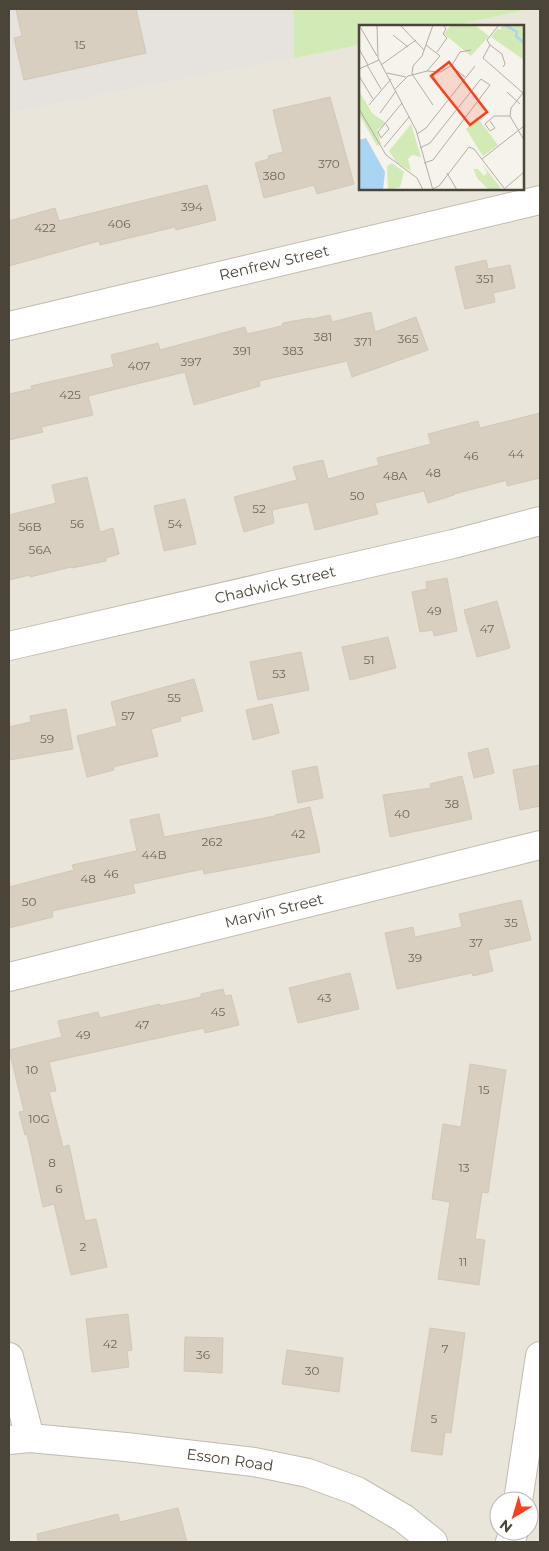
<svg xmlns="http://www.w3.org/2000/svg" width="549" height="1551" font-family="Montserrat,sans-serif">
<style>
.residential{fill:#eae5da;fill-rule:evenodd}
.industrial{fill:#e6e2dd}
.green{fill:#d2eab5}
.building{fill:#d8cfc1;stroke:#d3c7b4}
.lines{fill:none;stroke-linecap:round;stroke-linejoin:round}
.minor-casing{stroke:#c2bbae;stroke-width:30}
.minor{stroke:#fff;stroke-width:28}
.labels{text-anchor:middle;stroke-width:4.5;stroke-linejoin:round;paint-order:stroke}
.number-label{font-size:12px;fill:#6e675b}
.street-label{font-size:15px;fill:#4b4439;stroke:#fff}
.inset-river{fill:none;stroke:#a9d4f2;stroke-width:2.5}
.inset-road{fill:none;stroke:#b2ada4;stroke-width:1}
.view{fill:#fc3f1d;fill-opacity:0.15;stroke:#fc3f1d;stroke-width:2.5}
.inset-edge{fill:none;stroke:#4b4439;stroke-width:2.5}
</style>
<rect width="100%" height="100%" fill="#f6f3ec"/>
<path class="residential" d="M 531,9 L 540,9 L 540,1542 L 9,1542 L 9,113 L 360,45 L 360,189 L 523,189 L 523,26 L 452,26 ZM 499,1501 L 529,1501 L 529,1531 L 499,1531 Z"/>
<path class="industrial" d="M 9,9 L 294,9 L 294,58 L 9,113 Z"/>
<path class="green" d="M 294,9 L 531,9 L 452,26 L 360,26 L 360,45 L 294,58 Z"/>
<path class="building" d="M 16,9 L 136,9 L 146,53 L 24,80 L 14,38 L 22,36 Z
M 330,97 L 354,184 L 317,194 L 314,185 L 264,198 L 255,163 L 269,159 L 268,156 L 283,152 L 273,110 Z
M 207,185 L 216,220 L 176,230 L 175,227 L 100,245 L 99,241 L 9,266 L 9,221 L 55,208 L 59,221 Z
M 486,260 L 488,269 L 510,265 L 515,288 L 493,293 L 495,302 L 465,309 L 455,267 Z
M 371,312 L 375,332 L 416,317 L 428,350 L 352,377 L 347,361 L 259,381 L 260,386 L 194,405 L 185,372 L 88,396 L 93,415 L 41,427 L 43,432 L 9,440 L 9,394 L 32,389 L 31,386 L 114,367 L 111,355 L 158,343 L 160,350 L 245,327 L 247,334 L 282,326 L 283,323 L 310,318 L 312,319 L 330,315 L 332,322 Z
M 540,413 L 540,478 L 507,486 L 506,480 L 504,481 L 454,494 L 454,495 L 428,503 L 424,491 L 375,503 L 378,514 L 315,530 L 308,502 L 272,510 L 274,523 L 244,532 L 234,497 L 297,480 L 293,467 L 323,460 L 328,479 L 379,465 L 377,458 L 431,444 L 428,434 L 478,421 L 480,428 Z
M 87,477 L 100,532 L 113,528 L 119,554 L 106,558 L 106,561 L 72,568 L 71,567 L 30,577 L 30,575 L 9,580 L 9,515 L 56,503 L 52,485 Z
M 185,499 L 196,544 L 164,551 L 154,506 Z
M 447,578 L 457,631 L 434,636 L 433,630 L 420,632 L 412,592 L 427,589 L 426,582 Z
M 497,601 L 510,648 L 477,657 L 464,610 Z
M 388,637 L 396,668 L 350,680 L 342,647 Z
M 301,652 L 309,690 L 258,700 L 250,662 Z
M 194,679 L 203,711 L 180,717 L 181,721 L 151,729 L 158,756 L 113,767 L 114,770 L 87,777 L 77,736 L 117,726 L 111,702 Z
M 272,704 L 279,733 L 253,740 L 246,710 Z
M 66,709 L 73,749 L 9,760 L 9,727 L 31,722 L 30,716 Z
M 488,748 L 494,773 L 474,778 L 468,753 Z
M 540,765 L 540,806 L 520,810 L 513,770 Z
M 317,766 L 323,798 L 298,803 L 292,771 Z
M 462,776 L 472,819 L 390,837 L 383,795 L 431,788 L 430,784 Z
M 310,807 L 320,852 L 204,874 L 203,869 L 133,884 L 135,893 L 52,911 L 53,917 L 9,928 L 9,887 L 74,870 L 72,865 L 137,851 L 130,820 L 159,814 L 164,837 L 275,816 L 275,815 Z
M 521,900 L 531,940 L 488,950 L 493,971 L 473,976 L 472,973 L 397,989 L 385,933 L 413,927 L 415,937 L 462,927 L 459,914 Z
M 350,973 L 359,1009 L 298,1023 L 289,988 Z
M 223,989 L 225,996 L 231,995 L 239,1025 L 205,1033 L 204,1028 L 49,1062 L 56,1091 L 49,1092 L 63,1147 L 69,1145 L 85,1221 L 96,1219 L 107,1267 L 71,1275 L 54,1204 L 43,1207 L 27,1134 L 25,1135 L 19,1112 L 24,1111 L 9,1050 L 62,1037 L 58,1021 L 98,1012 L 100,1018 L 160,1004 L 160,1006 L 201,997 L 201,994 Z
M 470,1064 L 506,1070 L 488,1193 L 482,1192 L 475,1239 L 485,1240 L 479,1285 L 438,1279 L 450,1202 L 432,1199 L 443,1124 L 461,1127 Z
M 128,1314 L 132,1350 L 127,1351 L 129,1367 L 92,1372 L 86,1319 Z
M 430,1328 L 465,1333 L 451,1433 L 445,1432 L 442,1455 L 411,1451 Z
M 185,1337 L 223,1338 L 222,1373 L 184,1371 Z
M 287,1350 L 343,1358 L 339,1392 L 282,1384 Z
M 178,1508 L 187,1542 L 38,1542 L 37,1534 L 118,1514 L 120,1522 Z"/>
<g class="lines">
<g class="minor-casing">
<path id="minor" d="M 9,326 L 540,200
M 9,646 L 453,544 L 540,521
M 9,977 L 540,845
M 9,1357 L 30,1438
M 9,1440 L 30,1438 L 126,1447 L 254,1462 L 308,1473 L 357,1491 L 403,1518 L 433,1542
M 518,1501 L 540,1356
M 510,1542 L 514,1531"/>
</g>
<use href="#minor" class="minor"/>
</g>
<g class="labels">
<g class="number-label">
<text x="80" y="49">15</text>
<text x="329" y="168">370</text>
<text x="274" y="180">380</text>
<text x="192" y="211">394</text>
<text x="119" y="228">406</text>
<text x="45" y="232">422</text>
<text x="485" y="283">351</text>
<text x="323" y="341">381</text>
<text x="408" y="343">365</text>
<text x="363" y="346">371</text>
<text x="242" y="355">391</text>
<text x="293" y="355">383</text>
<text x="191" y="366">397</text>
<text x="139" y="370">407</text>
<text x="70" y="399">425</text>
<text x="516" y="458">44</text>
<text x="471" y="460">46</text>
<text x="433" y="477">48</text>
<text x="395" y="480">48A</text>
<text x="357" y="500">50</text>
<text x="259" y="513">52</text>
<text x="77" y="528">56</text>
<text x="175" y="528">54</text>
<text x="30" y="531">56B</text>
<text x="40" y="554">56A</text>
<text x="434" y="615">49</text>
<text x="487" y="633">47</text>
<text x="369" y="664">51</text>
<text x="279" y="678">53</text>
<text x="174" y="702">55</text>
<text x="128" y="720">57</text>
<text x="47" y="743">59</text>
<text x="452" y="808">38</text>
<text x="402" y="818">40</text>
<text x="298" y="838">42</text>
<text x="212" y="846">262</text>
<text x="154" y="859">44B</text>
<text x="111" y="878">46</text>
<text x="88" y="883">48</text>
<text x="29" y="906">50</text>
<text x="511" y="927">35</text>
<text x="476" y="947">37</text>
<text x="415" y="962">39</text>
<text x="324" y="1002">43</text>
<text x="218" y="1016">45</text>
<text x="142" y="1029">47</text>
<text x="83" y="1039">49</text>
<text x="32" y="1074">10</text>
<text x="484" y="1094">15</text>
<text x="39" y="1123">10G</text>
<text x="52" y="1167">8</text>
<text x="464" y="1172">13</text>
<text x="59" y="1193">6</text>
<text x="83" y="1251">2</text>
<text x="463" y="1266">11</text>
<text x="110" y="1348">42</text>
<text x="445" y="1353">7</text>
<text x="203" y="1359">36</text>
<text x="312" y="1375">30</text>
<text x="434" y="1423">5</text>
</g>
<g class="street-label">
<text transform="translate(274 263) rotate(-13)" y="5">Renfrew Street</text>
<text transform="translate(275 585) rotate(-13)" y="5">Chadwick Street</text>
<text transform="translate(274 911) rotate(-14)" y="5">Marvin Street</text>
<text transform="translate(230 1460) rotate(8)" y="5">Esson Road</text>
</g>
</g>
<g transform="translate(359 25)">
<rect width="165" height="165" fill="#f6f3ec"/>
<path d="M 92,0 L 116,0 L 130,11 L 112,31 L 85,9 ZM 142,0 L 165,0 L 165,35 L 132,12 L 139,3 L 142,5 ZM 0,66 L 13,88 L 27,98 L 18,105 L 22,119 L 18,121 L 0,89 ZM 118,92 L 139,120 L 124,131 L 107,104 ZM 52,99 L 62,132 L 53,130 L 49,134 L 52,146 L 38,138 L 30,126 ZM 33,138 L 45,147 L 41,162 L 29,165 L 28,141 ZM 123,139 L 141,162 L 141,165 L 130,165 L 119,154 L 114,144 L 119,144 L 125,151 L 128,148 Z" fill="#d2eab5"/>
<path d="M 7,113 L 26,147 L 24,165 L 0,165 L 0,115 Z" fill="#a9d4f2"/>
<path class="inset-river" d="M 146,0 L 158,7 L 157,11 L 165,18"/>
<path class="inset-road" d="M 0,0 L 18,31M 18,0 L 19,33 L 57,105 L 74,165M 41,0 L 65,25M 139,1 L 128,15 L 131,20 L 124,33 L 164,68M 34,10 L 49,22M 131,20 L 143,29 L 146,39 L 144,42M 0,24 L 9,40M 78,27 L 88,13 L 84,9 L 87,4 L 84,0M 8,40 L 22,64M 22,40 L 57,15M 92,41 L 106,52M 0,44 L 20,35M 68,46 L 82,47 L 93,40 L 101,27 L 112,25M 28,48 L 47,52M 73,48 L 84,68M 53,49 L 54,41 L 63,31 L 74,0M 53,49 L 74,80M 0,51 L 14,74M 36,64 L 49,51 L 68,46 L 81,31 L 67,20M 148,67 L 161,79M 164,68 L 152,83 L 151,91 L 165,115M 10,80 L 32,54M 0,84 L 27,130 L 58,153 L 64,165M 21,88 L 37,66M 135,91 L 151,91M 131,96 L 136,103 L 131,106 L 126,99 L 135,91M 27,99 L 30,104 L 22,113 L 19,107 L 43,78M 58,109 L 67,103 L 116,41M 25,122 L 50,92M 61,123 L 71,118 L 122,54 L 131,60 L 74,135 L 65,138M 123,134 L 165,101M 88,148 L 98,165M 71,165 L 80,161 L 110,122 L 115,124 L 145,163M 144,165 L 165,147"/>
<path class="view" d="M 90,37 L 128,87 L 111,100 L 72,51 Z"/>
<rect width="165" height="165" class="inset-edge"/>
</g>
<rect width="549" height="1551" fill="none" stroke="#4b4439" stroke-width="20"/>
<g transform="translate(514 1516) rotate(218)"><circle r="24" fill="#ffffff" stroke="#b7b4b0"/>
<path d="M0-4L9 19L0 12L-9 19Z" fill="#fc3f1d"/>
<text y="-8" font-size="14" font-weight="bold" text-anchor="middle" fill="#4b4439">N</text>
</g>
</svg>
